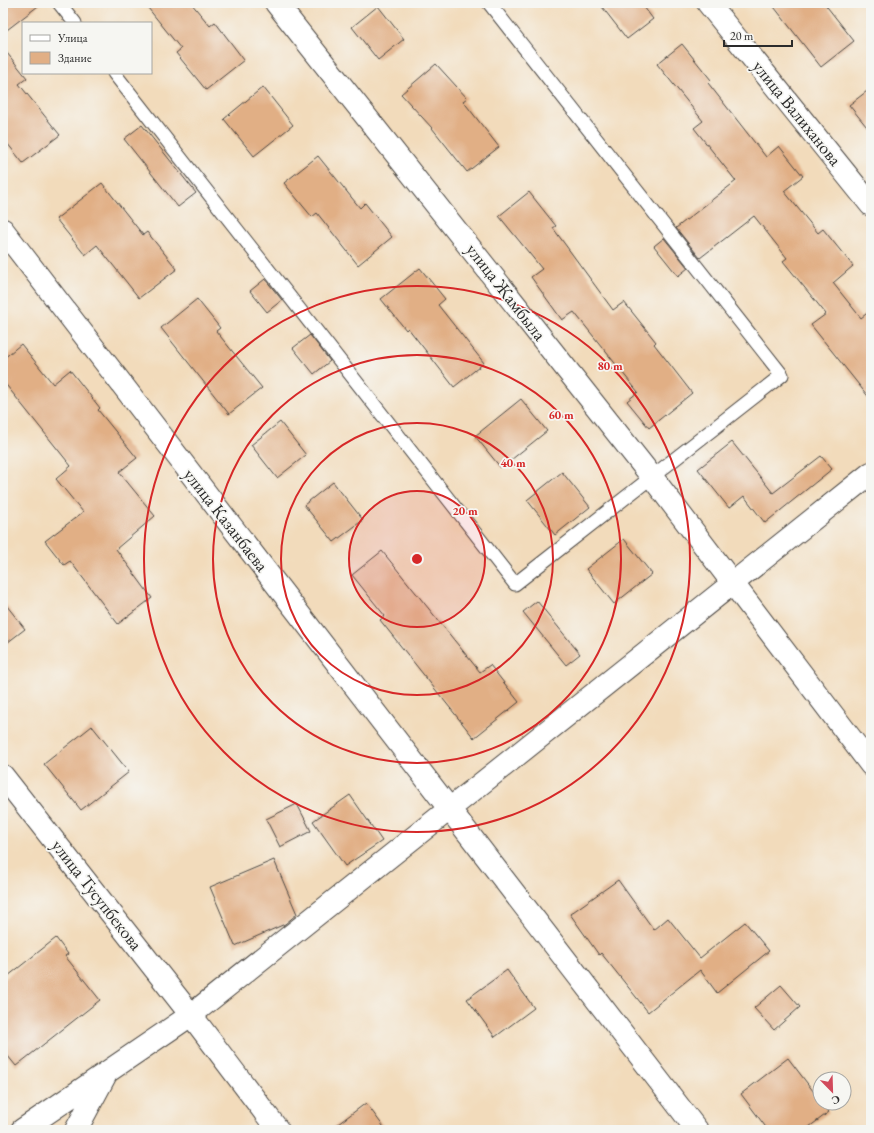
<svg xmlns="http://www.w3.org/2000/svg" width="874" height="1133" font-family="'EB Garamond',serif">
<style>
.building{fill:#e1af85}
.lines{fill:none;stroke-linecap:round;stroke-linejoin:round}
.lane-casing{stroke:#494541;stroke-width:15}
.street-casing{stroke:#494541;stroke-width:24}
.lane{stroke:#fff;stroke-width:13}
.street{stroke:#fff;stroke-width:22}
.ring{fill:none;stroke:#d62828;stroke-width:2}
.labels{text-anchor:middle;stroke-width:3.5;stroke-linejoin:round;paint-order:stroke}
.street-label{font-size:18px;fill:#2b2b2b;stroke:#f6f6f2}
.centre{fill:#d62828;stroke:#f6f6f2;stroke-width:2}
.ring-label{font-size:12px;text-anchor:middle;font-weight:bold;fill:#d62828;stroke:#f6f6f2;stroke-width:3.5;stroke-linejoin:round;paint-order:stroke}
</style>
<rect width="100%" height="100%" fill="#f6f6f2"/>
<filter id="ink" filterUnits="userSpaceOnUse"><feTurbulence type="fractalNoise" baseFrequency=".025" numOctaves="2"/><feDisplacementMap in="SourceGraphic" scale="8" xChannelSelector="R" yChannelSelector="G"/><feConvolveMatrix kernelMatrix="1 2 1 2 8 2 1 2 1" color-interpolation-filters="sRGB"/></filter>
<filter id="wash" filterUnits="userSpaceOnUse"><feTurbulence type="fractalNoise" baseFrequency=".012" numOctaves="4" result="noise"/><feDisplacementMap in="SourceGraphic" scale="16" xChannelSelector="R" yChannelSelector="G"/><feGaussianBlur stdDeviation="0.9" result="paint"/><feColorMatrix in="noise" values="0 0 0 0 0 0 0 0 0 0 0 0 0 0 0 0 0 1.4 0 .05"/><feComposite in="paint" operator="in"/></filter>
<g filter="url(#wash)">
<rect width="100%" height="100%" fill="#f2dbbb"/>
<g id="blocks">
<path class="building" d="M 3,3 L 42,3 L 3,33 Z
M 144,3 L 191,3 L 210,26 L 215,22 L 244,60 L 206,90 L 176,53 L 181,49 Z
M 599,3 L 641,3 L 653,19 L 627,39 Z
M 771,3 L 824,3 L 854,41 L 821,67 Z
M 378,6 L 404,39 L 378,60 L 352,27 Z
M 682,44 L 711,80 L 708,83 L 766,157 L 779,146 L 803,176 L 784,191 L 818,233 L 823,229 L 853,266 L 833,283 L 861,318 L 871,310 L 871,400 L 811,325 L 826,314 L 783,261 L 787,258 L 754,216 L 700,258 L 676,228 L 736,181 L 694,128 L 703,121 L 657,64 Z
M 3,48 L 27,78 L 19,84 L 60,135 L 23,163 L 3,138 Z
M 436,64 L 467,98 L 463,101 L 499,147 L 467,172 L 432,128 L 401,94 Z
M 263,87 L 293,125 L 254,156 L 224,119 Z
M 871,88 L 871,132 L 849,105 Z
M 142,125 L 196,193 L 178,207 L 124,139 Z
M 318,156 L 360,208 L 365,203 L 392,237 L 358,265 L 317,213 L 312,217 L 284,183 Z
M 102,183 L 143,235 L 147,232 L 177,269 L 139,298 L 97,245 L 85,255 L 56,219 Z
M 529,192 L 556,226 L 553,228 L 613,310 L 624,302 L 656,342 L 654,344 L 692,393 L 649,428 L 627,401 L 638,392 L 574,312 L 562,320 L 531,277 L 542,269 L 499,216 Z
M 664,238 L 688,268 L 678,276 L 654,246 Z
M 420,268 L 445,299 L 438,305 L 484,363 L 454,387 L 408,328 L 406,330 L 381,299 Z
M 265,279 L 282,300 L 267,312 L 250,291 Z
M 197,299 L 220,328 L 216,331 L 262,388 L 229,414 L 161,328 Z
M 310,335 L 330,361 L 314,374 L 293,348 Z
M 21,344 L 53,384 L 70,370 L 100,408 L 98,410 L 137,458 L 119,472 L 155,516 L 116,549 L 152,598 L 118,624 L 70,561 L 64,565 L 45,541 L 83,512 L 56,479 L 71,466 L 3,381 L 3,359 Z
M 521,399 L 547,431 L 501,468 L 475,436 Z
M 280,422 L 306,455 L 277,478 L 251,445 Z
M 732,442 L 773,493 L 821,456 L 832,469 L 765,523 L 744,496 L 729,508 L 698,469 Z
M 562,472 L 590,507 L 555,535 L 527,500 Z
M 333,482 L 363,520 L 334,542 L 304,505 Z
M 624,539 L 652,574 L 614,604 L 586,569 Z
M 382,551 L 480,672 L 490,665 L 519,702 L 474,738 L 380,620 L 385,616 L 352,575 Z
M 3,601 L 25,629 L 3,646 Z
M 537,601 L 580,654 L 566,665 L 523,612 Z
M 92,726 L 129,772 L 81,810 L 44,764 Z
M 350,795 L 382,841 L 345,866 L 313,821 Z
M 297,804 L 311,831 L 280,847 L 266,819 Z
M 274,860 L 297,914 L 285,924 L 235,946 L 210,887 Z
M 618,880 L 654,930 L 668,918 L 700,958 L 745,922 L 769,951 L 717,993 L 700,970 L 648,1012 L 601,953 L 599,955 L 570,914 Z
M 56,938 L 68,954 L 65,956 L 100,1000 L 16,1066 L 3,1050 L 3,980 Z
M 507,970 L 534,1008 L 495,1037 L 467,999 Z
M 781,985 L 800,1007 L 774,1030 L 754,1008 Z
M 788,1058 L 820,1100 L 820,1103 L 822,1103 L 829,1112 L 805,1130 L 768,1130 L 741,1094 Z
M 366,1103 L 386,1130 L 330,1130 Z"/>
</g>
</g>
<g filter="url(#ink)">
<use href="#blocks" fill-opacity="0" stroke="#494541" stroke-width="1"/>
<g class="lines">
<g class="lane-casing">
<path id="lane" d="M 59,3 L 75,23
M 114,73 L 515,584 L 782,375 L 489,3"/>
</g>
<g class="street-casing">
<path id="street" d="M 276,3 L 652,477 L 871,765
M 708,3 L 871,205
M 3,230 L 697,1130
M 3,776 L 191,1015 L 278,1130
M 22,1130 L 191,1015 L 871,473
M 76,1130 L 106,1074"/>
</g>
<use href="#lane" class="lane"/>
<use href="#street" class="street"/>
</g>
</g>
<circle cx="417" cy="559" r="68" fill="#d62828" fill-opacity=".12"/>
<g class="ring">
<circle cx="417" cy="559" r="68"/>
<circle cx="417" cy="559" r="136"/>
<circle cx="417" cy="559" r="204"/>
<circle cx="417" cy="559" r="273"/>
</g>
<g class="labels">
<g class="street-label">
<text transform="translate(797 113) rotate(51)" y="6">улица Валиханова</text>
<text transform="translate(506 292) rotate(52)" y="6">улица Жамбыла</text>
<text transform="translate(226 520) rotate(52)" y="6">улица Казанбаева</text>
<text transform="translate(97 895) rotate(52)" y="6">улица Тусупбекова</text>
</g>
</g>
<circle cx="417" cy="559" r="6" class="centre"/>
<g class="ring-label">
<text x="610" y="370">80 m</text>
<text x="561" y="419">60 m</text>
<text x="513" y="467">40 m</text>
<text x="465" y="515">20 m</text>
</g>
<rect width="874" height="1133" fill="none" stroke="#f6f6f2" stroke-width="16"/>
<rect x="22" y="22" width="130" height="52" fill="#f6f6f2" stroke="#a5a5a2"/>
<rect x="30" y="35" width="20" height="6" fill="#ffffff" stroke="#a5a5a2"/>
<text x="58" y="42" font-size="12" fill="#2b2b2b">Улица</text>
<rect x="30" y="52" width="20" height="12" fill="#e1af85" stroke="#a5a5a2"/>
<text x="58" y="62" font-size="12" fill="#2b2b2b">Здание</text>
<g transform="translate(832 1091) rotate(157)"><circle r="19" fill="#f6f6f2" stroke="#a5a5a2"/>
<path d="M0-3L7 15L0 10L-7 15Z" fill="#d1495b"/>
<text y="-6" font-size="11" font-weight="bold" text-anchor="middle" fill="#2b2b2b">С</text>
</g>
<path d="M724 40v6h68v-6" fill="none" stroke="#2b2b2b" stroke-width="2"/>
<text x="730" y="40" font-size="12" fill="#2b2b2b" stroke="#f6f6f2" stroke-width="3" paint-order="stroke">20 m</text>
</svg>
